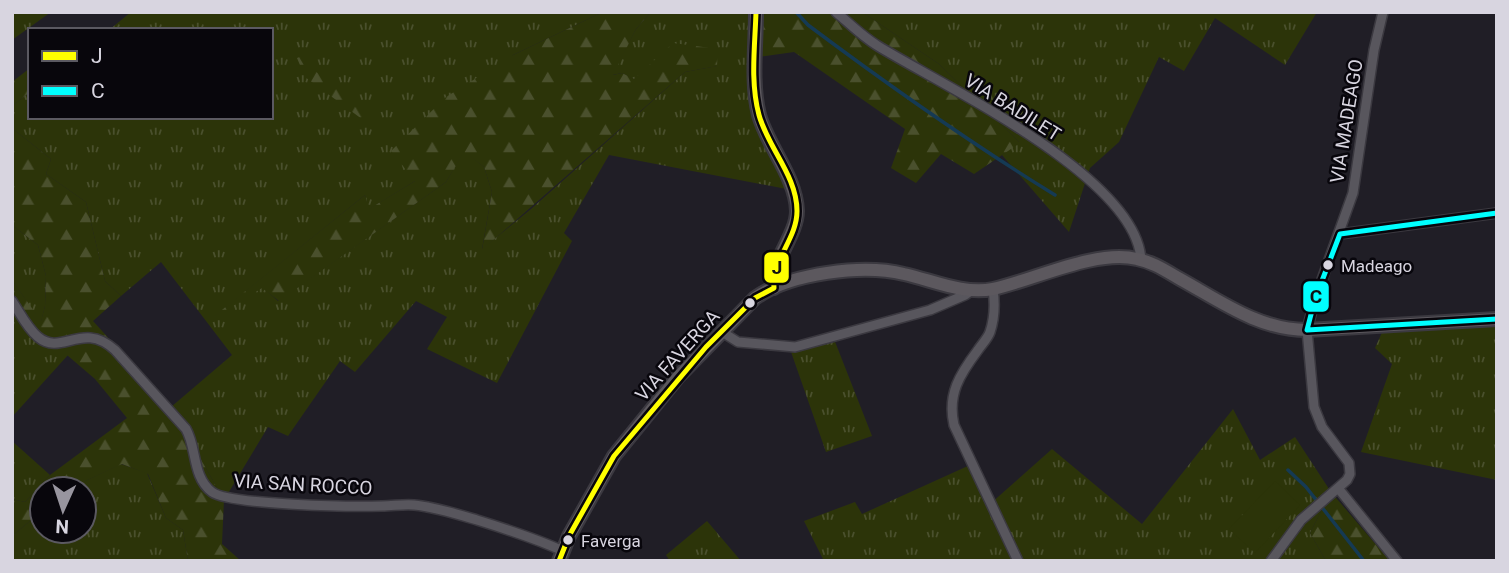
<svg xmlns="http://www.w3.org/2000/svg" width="1509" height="573" font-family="Roboto,sans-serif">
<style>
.grass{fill:url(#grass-tufts)}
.forest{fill:url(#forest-firs)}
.garden{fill:#2c3409}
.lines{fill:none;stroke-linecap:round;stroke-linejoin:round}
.stream{stroke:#153a54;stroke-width:3.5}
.street-casing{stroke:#3b3940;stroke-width:12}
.secondary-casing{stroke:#3b3940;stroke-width:16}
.street{stroke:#58565d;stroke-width:9}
.secondary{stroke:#5c585e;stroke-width:12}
.bus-1-casing{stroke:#08060c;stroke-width:10}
.bus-2-casing{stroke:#08060c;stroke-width:10}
.bus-1{stroke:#ff0;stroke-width:5}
.bus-2{stroke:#0ff;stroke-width:5}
.bus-dot{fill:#d8d5e0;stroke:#08060c;stroke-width:2.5}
.labels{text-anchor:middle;stroke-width:5;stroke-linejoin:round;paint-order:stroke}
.bus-label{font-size:17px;fill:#d8d5e0;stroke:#08060c;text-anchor:start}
.street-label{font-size:19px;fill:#d8d5e0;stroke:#08060c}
.line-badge{stroke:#08060c;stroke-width:2.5}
.pale-badge-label{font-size:19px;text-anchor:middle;font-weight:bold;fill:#111}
</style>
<defs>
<pattern id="grass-tufts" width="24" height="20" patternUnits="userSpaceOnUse" patternTransform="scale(1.75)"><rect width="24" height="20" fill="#2c3409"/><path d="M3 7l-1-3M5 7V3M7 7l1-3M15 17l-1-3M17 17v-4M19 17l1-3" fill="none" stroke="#4a502d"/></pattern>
<pattern id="forest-firs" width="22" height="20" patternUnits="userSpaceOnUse" patternTransform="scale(1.75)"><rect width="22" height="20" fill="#2c3409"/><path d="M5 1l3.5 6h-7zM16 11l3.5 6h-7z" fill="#4a502d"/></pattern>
</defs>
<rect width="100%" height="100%" fill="#201e26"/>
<path class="grass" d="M 12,12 L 51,12 L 12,40 Z
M 131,12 L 603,12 L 513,55 L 415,181 L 368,210 L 365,195 L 214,317 L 262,287 L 278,301 L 446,182 L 464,151 L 484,167 L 492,192 L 482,249 L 531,209 L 685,72 L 717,66 L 633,79 L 622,73 L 612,75 L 636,29 L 651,12 L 764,12 L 759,57 L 759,101 L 797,191 L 609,155 L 564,233 L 572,241 L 497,383 L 427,349 L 447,317 L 416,301 L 355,372 L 340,361 L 288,436 L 268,427 L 224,500 L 171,407 L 232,355 L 161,262 L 121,296 L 105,281 L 86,202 L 46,174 L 51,159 L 13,129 L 12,106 L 30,92 L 30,117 L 271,117 L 271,30 L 109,30 Z
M 862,12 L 1317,12 L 1285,65 L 1215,18 L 1184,71 L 1159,57 L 1119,142 L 1090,168 L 1069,232 L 1002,155 L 1019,142 L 939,64 Z
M 12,225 L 38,245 L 46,276 L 45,306 L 41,322 L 12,280 Z
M 12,308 L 68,355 L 12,417 Z
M 1497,313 L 1497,480 L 1361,452 L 1392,364 L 1375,348 L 1388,319 Z
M 832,334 L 872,436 L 826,452 L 790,349 Z
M 1233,409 L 1260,460 L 1295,437 L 1331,492 L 1310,533 L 1326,561 L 824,561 L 804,521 L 855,502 L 862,514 L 970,465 L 990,504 L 1052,449 L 1142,524 Z
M 12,441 L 50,475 L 25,502 L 12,499 Z
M 121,464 L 147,473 L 166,518 L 183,530 L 188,561 L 12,561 L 12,536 L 42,511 L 42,531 L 84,531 L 84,489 L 68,489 Z
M 707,521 L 741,561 L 670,561 L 666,555 Z"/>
<path class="forest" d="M 603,12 L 651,12 L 636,29 L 613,75 L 622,73 L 634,79 L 673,43 L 718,49 L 717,66 L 685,72 L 482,250 L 492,192 L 484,167 L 464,152 L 446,182 L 279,301 L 262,288 L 207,322 L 365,195 L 369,209 L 415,181 L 391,151 L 446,97 L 513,55 Z
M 764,12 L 862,12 L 939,64 L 1020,143 L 974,174 L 941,154 L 916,183 L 891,168 L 905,129 L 794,52 L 759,57 Z
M 313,52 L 314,70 L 375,117 L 370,125 L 305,77 L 297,58 Z
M 30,68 L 30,92 L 12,106 L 12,82 Z
M 12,125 L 13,129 L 51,159 L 46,174 L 86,202 L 105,281 L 121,296 L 93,321 L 171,407 L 224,500 L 222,544 L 241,561 L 188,561 L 183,530 L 166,518 L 148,474 L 122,464 L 68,489 L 42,489 L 42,511 L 12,536 L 12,499 L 25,502 L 50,475 L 127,418 L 95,379 L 12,308 L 12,280 L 41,321 L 45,306 L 46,276 L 38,245 L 12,225 Z
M 1331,492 L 1390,561 L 1326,561 L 1310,533 Z"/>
<path class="garden" d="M 1275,481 L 1300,505 L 1255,553 L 1229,529 Z"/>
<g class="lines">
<path class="stream" d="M 796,12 L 808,25 C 888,85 969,142 1055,195
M 1288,470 L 1306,487 L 1364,561"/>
<g class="street-casing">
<path id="street" d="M 836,12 C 850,24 863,37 878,46 C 943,86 1137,177 1141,260
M 1340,234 L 1497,213
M 993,289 C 995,303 995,317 990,332 C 988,338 982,344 978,350 C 960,374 947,394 954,425 L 1018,561
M 12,301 C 20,313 27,328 38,337 C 62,357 82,320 115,350 L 186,429 C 197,448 192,477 212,492 C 229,505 355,507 382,506 C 393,506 404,504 414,505 C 435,507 457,514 477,520 C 506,529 535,538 563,551
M 722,332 L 738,342 L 795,347 L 930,310 L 965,295 L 972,290
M 1338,488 L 1397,561
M 1271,561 L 1301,520 L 1347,480 L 1350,474 L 1349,463 L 1322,427 L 1314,407 L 1307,330 L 1315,299 L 1353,193 L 1374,50 L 1383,12"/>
</g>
<g class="secondary-casing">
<path id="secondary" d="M 756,12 C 756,45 751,83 759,115 C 768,147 796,177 797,211 C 797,236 768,265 774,288
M 559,561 L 569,536 L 614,456 L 678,377 L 755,298 C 790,273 863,264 904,274 C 932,280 963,295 993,289 C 1034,280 1096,249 1137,259 C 1153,262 1166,271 1180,279 C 1220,301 1259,330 1307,330 L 1497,319"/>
</g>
<use href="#street" class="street"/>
<use href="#secondary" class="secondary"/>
<g class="bus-1-casing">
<path id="bus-1" d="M 559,561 L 569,536 L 614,456 L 706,347 L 755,298 L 774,288 C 772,259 797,239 797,211 C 797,176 768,148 759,115 C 750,82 755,46 756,12"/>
</g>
<g class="bus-2-casing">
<path id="bus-2" d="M 1497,213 L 1340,234 L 1315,299 L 1307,330 L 1497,319"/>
</g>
<use href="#bus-1" class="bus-1"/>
<use href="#bus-2" class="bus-2"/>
</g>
<g class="bus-dot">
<circle cx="1328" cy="265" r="6"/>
<circle cx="750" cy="303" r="6"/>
<circle cx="568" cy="540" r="6"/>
</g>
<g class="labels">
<g class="bus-label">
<text x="1341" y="272">Madeago</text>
<text x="581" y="547">Faverga</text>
</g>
<g class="street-label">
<text transform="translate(1013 107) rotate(32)" y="7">VIA BADILET</text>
<text transform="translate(1346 121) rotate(-81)" y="7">VIA MADEAGO</text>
<text transform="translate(677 355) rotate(-48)" y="7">VIA FAVERGA</text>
<text transform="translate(303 484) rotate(3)" y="7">VIA SAN ROCCO</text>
</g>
</g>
<g class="line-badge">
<rect x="763" y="251" width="27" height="33" rx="7" fill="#ff0"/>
<rect x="1302" y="280" width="28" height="33" rx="7" fill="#0ff"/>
</g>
<g class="pale-badge-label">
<text x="777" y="274">J</text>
<text x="1316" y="303">C</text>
</g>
<rect width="1509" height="573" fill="none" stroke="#d8d5e0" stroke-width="28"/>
<rect x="28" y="28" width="245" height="91" fill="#08060c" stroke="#5b5961" stroke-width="2"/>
<rect x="42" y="51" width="35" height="10" fill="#ffff00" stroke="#5b5961" stroke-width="2"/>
<text x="91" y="63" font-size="21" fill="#d8d5e0">J</text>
<rect x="42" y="86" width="35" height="10" fill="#00ffff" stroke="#5b5961" stroke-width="2"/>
<text x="91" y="98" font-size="21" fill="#d8d5e0">C</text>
<g transform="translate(63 510) rotate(183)"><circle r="33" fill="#08060c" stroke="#5b5961" stroke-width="2"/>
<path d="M0-5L12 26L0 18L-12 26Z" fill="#98959f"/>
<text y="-10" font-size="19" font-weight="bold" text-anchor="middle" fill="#d8d5e0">N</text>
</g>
</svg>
